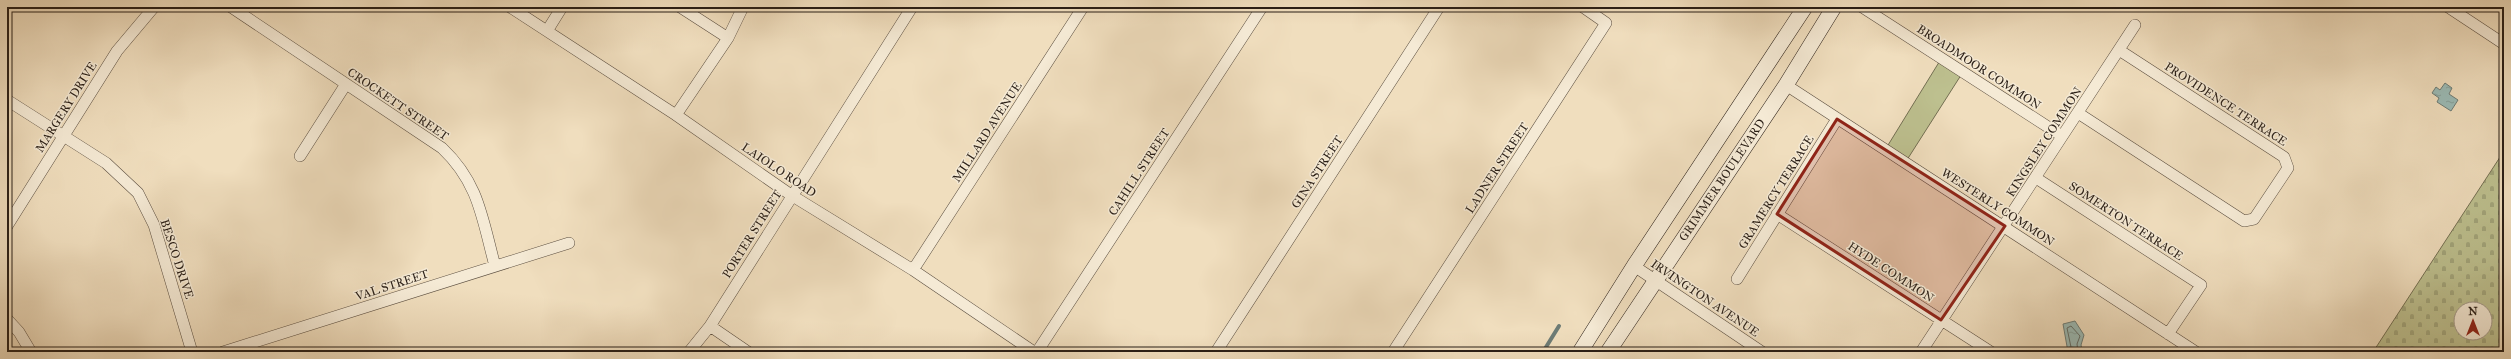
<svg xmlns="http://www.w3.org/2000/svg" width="2511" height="359" font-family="'IM FELL Great Primer',serif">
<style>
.cemetery{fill:url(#cemetery-stones);stroke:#736f52;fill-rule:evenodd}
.green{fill:#bdc08f;stroke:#736f52}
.water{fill:url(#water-ripples);stroke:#6d7c76}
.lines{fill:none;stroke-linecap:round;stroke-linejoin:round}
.shore{stroke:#626c66;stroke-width:1}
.stream{stroke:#6d7c76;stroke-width:4}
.street-casing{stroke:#5b4e40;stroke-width:12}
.secondary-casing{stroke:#291e16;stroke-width:16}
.street{stroke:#f5ead5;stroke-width:11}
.secondary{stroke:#f5ead5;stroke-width:15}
.marked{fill:#8f2418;fill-opacity:0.2;stroke:#8f2418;stroke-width:3;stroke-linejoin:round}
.labels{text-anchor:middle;stroke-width:3;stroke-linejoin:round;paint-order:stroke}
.street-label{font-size:12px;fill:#291e16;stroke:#f5ead5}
</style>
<defs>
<pattern id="cemetery-stones" width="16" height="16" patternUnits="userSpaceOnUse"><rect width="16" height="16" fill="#bdc08f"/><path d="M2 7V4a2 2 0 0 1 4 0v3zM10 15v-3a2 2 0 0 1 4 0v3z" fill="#a2a57b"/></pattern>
<pattern id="water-ripples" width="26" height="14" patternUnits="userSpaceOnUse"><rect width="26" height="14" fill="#9bbbb6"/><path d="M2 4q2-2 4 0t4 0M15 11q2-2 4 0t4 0" fill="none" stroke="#86a09c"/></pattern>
</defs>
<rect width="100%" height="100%" fill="#f0debe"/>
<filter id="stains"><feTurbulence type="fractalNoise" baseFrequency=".005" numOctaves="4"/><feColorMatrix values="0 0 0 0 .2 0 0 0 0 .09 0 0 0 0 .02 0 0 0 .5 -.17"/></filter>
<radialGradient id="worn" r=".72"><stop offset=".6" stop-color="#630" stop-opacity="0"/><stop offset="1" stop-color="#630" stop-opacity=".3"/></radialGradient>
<path class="cemetery" d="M 2504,151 L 2504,352 L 2373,352 ZM 2461,309 L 2485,309 L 2485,333 L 2461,333 Z"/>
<path class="green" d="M 1941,59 L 1963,72 L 1905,163 L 1885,150 Z"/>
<path class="water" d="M 2445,83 L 2452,88 L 2449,94 L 2458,100 L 2451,111 L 2437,102 L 2439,98 L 2432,93 L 2436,87 L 2440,90 Z
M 2075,321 L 2084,335 L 2081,345 L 2082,350 L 2068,352 L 2063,324 Z"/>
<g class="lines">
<path class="shore" d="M 2072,352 L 2067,328 L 2071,326 L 2080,336 L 2077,344 L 2078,352"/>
<path class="stream" d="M 1543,352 L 1559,326"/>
<g class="street-casing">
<path id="street" d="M 231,7 L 442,148 C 479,183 482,218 495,266
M 510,7 L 676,115 L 791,195 L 913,270 L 1034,352
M 680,7 L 728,38
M 1862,7 L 2062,136
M 2448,7 L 2504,44
M 547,31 L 562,7
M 1786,85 L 2196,352
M 7,100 L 106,163 L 138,193 L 154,225 L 192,352
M 2078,113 L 2244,221 L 2254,219 L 2288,168 L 2284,157 L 2119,50
M 676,115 L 728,38 L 743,7
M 300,156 L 346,84
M 2036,178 L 2201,285 L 2168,334
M 1777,214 L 1991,352
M 7,226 L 117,51 L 154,7
M 1634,266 L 1762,352
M 913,270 L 1083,7
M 1737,279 L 1837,119
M 7,319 L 19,332 L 31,352
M 710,326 L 748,352
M 223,352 L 569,243
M 689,352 L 710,326 L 912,7
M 1037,352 L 1262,7
M 1216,352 L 1439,7
M 1393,352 L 1606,23 L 1583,7
M 1921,352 L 2135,25"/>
</g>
<g class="secondary-casing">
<path id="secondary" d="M 1580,352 L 1634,266 L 1805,7
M 1608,352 L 1786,85 L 1834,7"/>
</g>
<use href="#street" class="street"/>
<use href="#secondary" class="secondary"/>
</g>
<path class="marked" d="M 1837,119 L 2005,226 L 1941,320 L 1777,214 Z"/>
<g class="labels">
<g class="street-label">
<text transform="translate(1979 67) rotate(33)" y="4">BROADMOOR COMMON</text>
<text transform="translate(398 104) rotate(34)" y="4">CROCKETT STREET</text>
<text transform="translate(2226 104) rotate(33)" y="4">PROVIDENCE TERRACE</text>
<text transform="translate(66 107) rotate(-58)" y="4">MARGERY DRIVE</text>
<text transform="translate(987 132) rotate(-57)" y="4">MILLARD AVENUE</text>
<text transform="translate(2044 142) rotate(-57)" y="4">KINGSLEY COMMON</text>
<text transform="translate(1497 168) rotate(-57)" y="4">LADNER STREET</text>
<text transform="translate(779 170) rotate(34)" y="4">LAIOLO ROAD</text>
<text transform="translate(1139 172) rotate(-57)" y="4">CAHILL STREET</text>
<text transform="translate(1317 172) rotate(-57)" y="4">GINA STREET</text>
<text transform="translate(1722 180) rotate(-56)" y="4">GRIMMER BOULEVARD</text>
<text transform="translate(1776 192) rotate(-58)" y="4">GRAMERCY TERRACE</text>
<text transform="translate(1998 207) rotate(33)" y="4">WESTERLY COMMON</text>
<text transform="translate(2126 221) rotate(33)" y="4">SOMERTON TERRACE</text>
<text transform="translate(752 234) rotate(-58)" y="4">PORTER STREET</text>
<text transform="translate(177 259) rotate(72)" y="4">BESCO DRIVE</text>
<text transform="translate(1891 272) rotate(33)" y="4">HYDE COMMON</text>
<text transform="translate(392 285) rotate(-18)" y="4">VAL STREET</text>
<text transform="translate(1705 298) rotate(34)" y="4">IRVINGTON AVENUE</text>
</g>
</g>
<rect width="2511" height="359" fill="none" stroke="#f0debe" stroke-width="24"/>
<rect x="8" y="8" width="2495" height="343" fill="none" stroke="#291e16" stroke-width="2"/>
<rect x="12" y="12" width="2487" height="335" fill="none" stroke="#291e16"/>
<g transform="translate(2473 321)"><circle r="19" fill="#f5ead5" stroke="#a39889"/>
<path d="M0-3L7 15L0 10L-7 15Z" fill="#8f2418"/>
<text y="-6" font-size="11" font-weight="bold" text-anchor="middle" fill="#291e16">N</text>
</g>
<rect width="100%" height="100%" filter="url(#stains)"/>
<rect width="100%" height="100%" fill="url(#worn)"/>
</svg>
